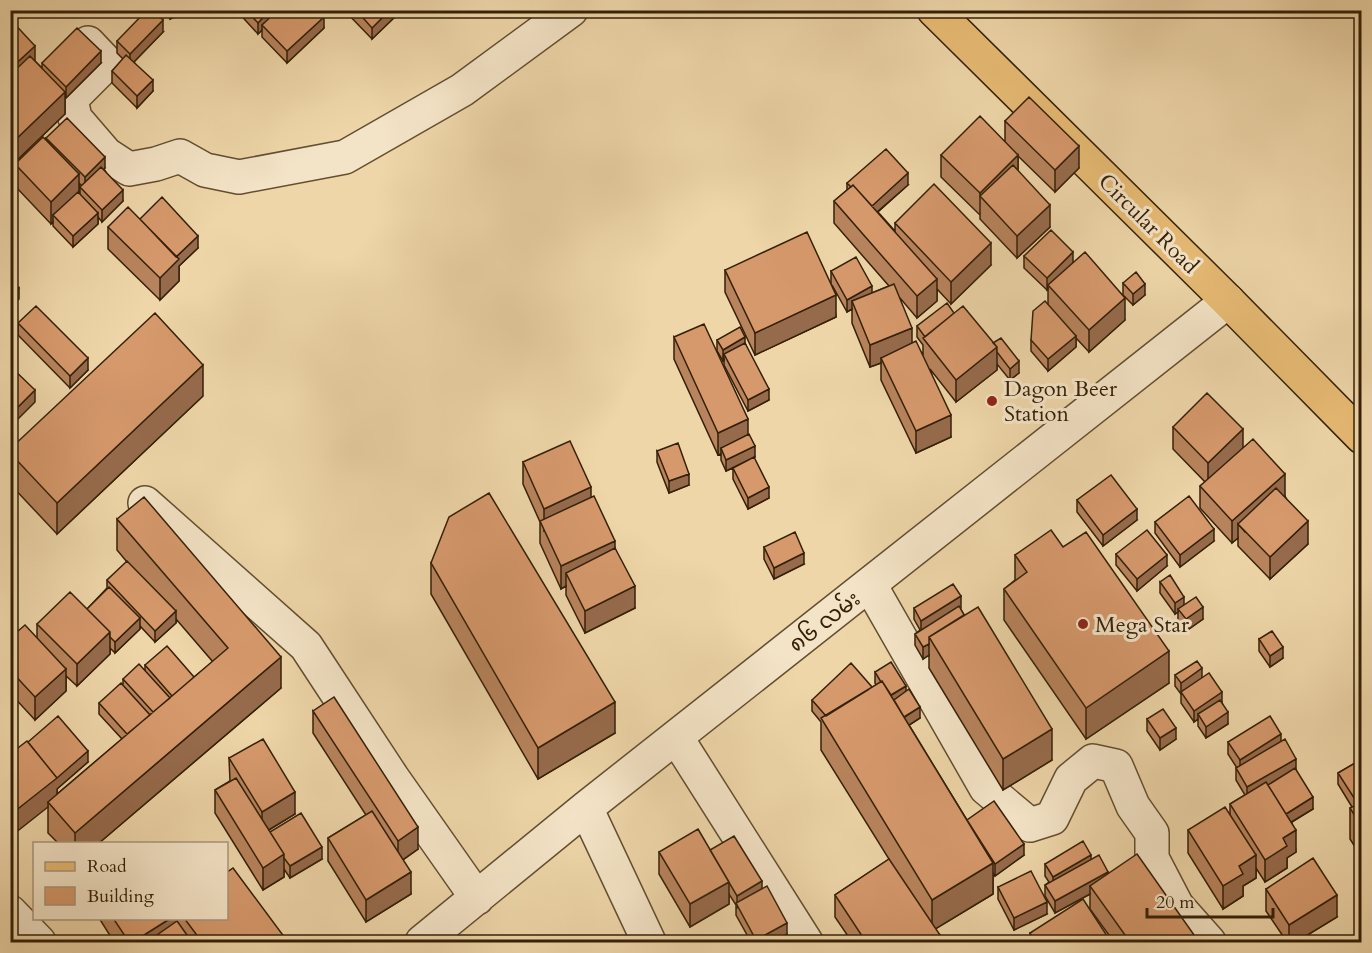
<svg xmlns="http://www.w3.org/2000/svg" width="1372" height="953" font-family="Cardo,'Noto Sans Myanmar',serif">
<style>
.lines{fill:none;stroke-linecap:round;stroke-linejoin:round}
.minor-casing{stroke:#634e30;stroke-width:36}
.major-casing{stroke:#352008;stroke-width:36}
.minor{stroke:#f4e4c7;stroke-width:33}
.major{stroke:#e7bb74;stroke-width:33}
.wall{fill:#b8845d;stroke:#352008;stroke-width:1.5;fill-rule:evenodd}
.shaded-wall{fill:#966b4c;stroke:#352008;stroke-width:1.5}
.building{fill:#d6996c;stroke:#352008;stroke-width:1.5}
.poi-dot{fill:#8f2418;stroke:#f4e4c7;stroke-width:2}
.labels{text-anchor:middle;stroke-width:6;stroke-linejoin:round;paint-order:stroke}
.street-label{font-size:22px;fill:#352008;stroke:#f4e4c7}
.poi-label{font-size:22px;fill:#352008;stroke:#f4e4c7;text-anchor:start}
</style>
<rect width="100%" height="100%" fill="#eed6a9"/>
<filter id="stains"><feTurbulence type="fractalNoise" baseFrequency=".00333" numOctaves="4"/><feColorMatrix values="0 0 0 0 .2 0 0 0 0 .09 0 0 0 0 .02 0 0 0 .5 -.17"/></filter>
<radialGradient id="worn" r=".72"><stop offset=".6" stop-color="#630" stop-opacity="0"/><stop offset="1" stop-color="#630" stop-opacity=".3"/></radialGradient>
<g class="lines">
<g class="minor-casing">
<path id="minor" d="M 88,43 L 107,63 L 71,99 L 75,118 L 106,154 L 129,169 L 156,164 L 180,156 L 205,170 L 239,177 L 345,157 L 462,90 L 571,10
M 145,503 L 306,646 L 392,777 L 477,898
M 870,585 L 986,788 L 1030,825 L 1052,818 L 1071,779 L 1093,761 L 1116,766 L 1133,806 L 1152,833 L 1152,858 L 1177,906 L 1209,942
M 676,737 L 806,942
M 586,808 L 649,942
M 10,912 L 39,942
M 422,942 L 586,808 L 1228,301"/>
</g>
<g class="major-casing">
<path id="major" d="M 934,10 L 1228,301 L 1362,437"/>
</g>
<use href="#minor" class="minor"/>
<use href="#major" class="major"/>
</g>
<path class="wall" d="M 166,10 L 190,10 L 170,19 Z
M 236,10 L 318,10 L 324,28 L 287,63 L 262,37 L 262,30 L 258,34 Z
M 344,10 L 401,10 L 401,11 L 372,39 Z
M 10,19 L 35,61 L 42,68 L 42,63 L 101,63 L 66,98 L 65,97 L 65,114 L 12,165 L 10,164 Z
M 163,32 L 134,62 L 153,91 L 137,108 L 112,83 L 112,71 L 123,59 L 117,53 L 117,41 Z
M 1005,121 L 1079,168 L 1055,192 L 1018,156 L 1018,171 L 1050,227 L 1017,258 L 980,219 L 980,215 L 941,177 L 941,155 L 1005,141 Z
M 46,138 L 105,168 L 104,169 L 123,201 L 102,222 L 98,217 L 98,224 L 73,247 L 53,226 L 53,222 L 51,224 L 15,186 L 15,164 L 46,140 ZM 79,183 L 82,186 L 80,187 L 80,195 Z
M 847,183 L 908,185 L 878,212 L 895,231 L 895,223 L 991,265 L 951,304 L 937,289 L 937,301 L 917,318 L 900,298 L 912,343 L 923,354 L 923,345 L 917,337 L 917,326 L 954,313 L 993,343 L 1019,373 L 1010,380 L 997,364 L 997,370 L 956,402 L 930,369 L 951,437 L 916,453 L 881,380 L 881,363 L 870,367 L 852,323 L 852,309 L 847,312 L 832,285 L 836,317 L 755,355 L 725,292 L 725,270 L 831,283 L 831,271 L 872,293 L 889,286 L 834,223 L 834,201 L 847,190 Z
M 140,219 L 198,248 L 179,266 L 179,281 L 160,300 L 108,249 L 108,227 Z
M 1024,256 L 1073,262 L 1125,320 L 1089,352 L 1076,338 L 1076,347 L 1048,371 L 1031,351 L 1031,340 L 1048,304 L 1048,289 L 1047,290 L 1024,268 Z
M 1123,283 L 1145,295 L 1133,305 L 1123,295 Z
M 18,323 L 88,370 L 70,388 L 18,335 Z
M 674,337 L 748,435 L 755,457 L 754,458 L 769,498 L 748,509 L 733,479 L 733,468 L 726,471 L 721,460 L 721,454 L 718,455 L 674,359 Z
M 717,340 L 745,343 L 769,400 L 748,411 L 724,365 L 724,360 L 723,361 L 717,351 Z
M 203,396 L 57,534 L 10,484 L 10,449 Z
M 1173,427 L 1243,448 L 1285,496 L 1308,544 L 1270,579 L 1238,546 L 1238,538 L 1232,543 L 1200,508 L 1200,486 L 1205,482 L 1173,449 Z
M 657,451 L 689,485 L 669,493 L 657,462 Z
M 523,462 L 591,497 L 615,548 L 635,608 L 585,633 L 566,595 L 566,586 L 561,589 L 540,543 L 540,522 L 523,484 Z
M 1077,500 L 1137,520 L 1103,546 L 1077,512 Z
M 1362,505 L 1362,526 L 1357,520 L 1357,508 Z
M 117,519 L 281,688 L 99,843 L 58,843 L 48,833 L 48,807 L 28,742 L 88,762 L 57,789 L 57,794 L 122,739 L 99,714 L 99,703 L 123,684 L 123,679 L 145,671 L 145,665 L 194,677 L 213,662 L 176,619 L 176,623 L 155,642 L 140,626 L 140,629 L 115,653 L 110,648 L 110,654 L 77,686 L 66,676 L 66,691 L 35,720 L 10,693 L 10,638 L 37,638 L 37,624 L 87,609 L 107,588 L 107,580 L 127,562 L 117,550 Z
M 1155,522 L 1214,541 L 1180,567 L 1155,533 Z
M 764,547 L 804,564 L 774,579 L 764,559 Z
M 1063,547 L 1169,683 L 1086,739 L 1004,620 L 1004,589 L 1015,580 L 1015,555 Z
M 1116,554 L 1167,566 L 1137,591 L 1116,565 Z
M 431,563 L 615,733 L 538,779 L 431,594 Z
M 1160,582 L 1184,605 L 1203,619 L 1186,631 L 1178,620 L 1178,612 L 1175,614 L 1160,593 Z
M 1362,595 L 1362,612 L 1359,611 L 1359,599 Z
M 914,608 L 961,608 L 960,608 L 1052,760 L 1003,790 L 929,668 L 929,655 L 923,659 L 915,645 L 915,634 L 920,630 L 914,619 Z
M 1259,639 L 1283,658 L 1270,667 L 1259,651 Z
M 875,672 L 906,692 L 920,718 L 909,725 L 967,820 L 1024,855 L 995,876 L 993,873 L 993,894 L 935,929 L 940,942 L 852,942 L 835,917 L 835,895 L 889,859 L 821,750 L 821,722 L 812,711 L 812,700 L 872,688 L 876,685 L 875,683 Z
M 1175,675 L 1202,678 L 1222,702 L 1228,724 L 1206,738 L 1198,726 L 1198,719 L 1194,722 L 1181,703 L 1181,694 L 1175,686 Z
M 1362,697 L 1362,717 L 1358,710 L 1358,698 Z
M 313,711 L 418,849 L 403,860 L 411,894 L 366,922 L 328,861 L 328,838 L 366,815 L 313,733 Z
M 1147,719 L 1176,739 L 1160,750 L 1147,731 Z
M 1228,742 L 1281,742 L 1296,770 L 1313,809 L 1292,822 L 1296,852 L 1287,858 L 1287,868 L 1265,882 L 1256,868 L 1256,878 L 1243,886 L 1243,896 L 1223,909 L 1188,853 L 1188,830 L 1230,815 L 1230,804 L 1245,795 L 1236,780 L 1236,768 L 1237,768 L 1228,754 Z
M 229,758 L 295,814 L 269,830 L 270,832 L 322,859 L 290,878 L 284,869 L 284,877 L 263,890 L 215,813 L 215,790 L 230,781 Z
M 1362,759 L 1362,858 L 1350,839 L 1350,808 L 1352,807 L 1338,784 L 1338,773 Z
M 710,850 L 762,889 L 787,934 L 772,942 L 751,942 L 736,915 L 736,905 L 729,894 L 729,904 L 690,927 L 659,874 L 659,852 Z
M 1091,860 L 1108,874 L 1199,942 L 1114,942 L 1090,909 L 1090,894 L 1055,913 L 1045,896 L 1045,885 L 1049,882 L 1045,876 L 1045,864 Z
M 998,887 L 1047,914 L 1014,930 L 998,899 Z
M 1266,889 L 1337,917 L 1296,942 L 1287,942 L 1266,911 Z
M 99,918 L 177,918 L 177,922 L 177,918 L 226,918 L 288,942 L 114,942 Z
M 1030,933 L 1111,942 L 1030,942 Z"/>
<path class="shaded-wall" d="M 170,10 L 190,10 L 170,19 Z
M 270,10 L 283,10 L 262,25 L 262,30 L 258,34 L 258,23 Z
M 390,10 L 401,11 L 372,39 L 372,28 Z
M 324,17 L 324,28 L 287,63 L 287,51 Z
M 163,20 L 163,32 L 130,66 L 130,54 Z
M 35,46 L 35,68 L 10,91 L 10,69 Z
M 101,51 L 101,63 L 66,98 L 66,87 Z
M 153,80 L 153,91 L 137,108 L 137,96 Z
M 65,92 L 65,114 L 12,165 L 12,143 Z
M 1079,146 L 1079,168 L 1055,192 L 1055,170 Z
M 1018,155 L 1018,177 L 980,196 L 980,215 L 980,193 Z
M 105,157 L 105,168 L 85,189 L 85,177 Z
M 908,173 L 908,185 L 869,219 L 869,208 Z
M 79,174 L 79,196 L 53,215 L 53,222 L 51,224 L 51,202 Z
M 123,190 L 123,201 L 102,222 L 102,210 Z
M 1050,205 L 1050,227 L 1017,258 L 1017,236 Z
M 98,213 L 98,224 L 73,247 L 73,236 Z
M 198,236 L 198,248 L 179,266 L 179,281 L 160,300 L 160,278 L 176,257 Z
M 991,243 L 991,265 L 951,304 L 951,282 Z
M 1073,252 L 1073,264 L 1048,285 L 1048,289 L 1047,290 L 1047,278 Z
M 937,279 L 937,301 L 917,318 L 917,296 Z
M 1145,284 L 1145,295 L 1133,305 L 1133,294 Z
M 872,286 L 872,298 L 852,301 L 852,309 L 847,312 L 847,300 Z
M 19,288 L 19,299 L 10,308 L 10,296 Z
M 836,295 L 836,317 L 755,355 L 755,333 Z
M 1125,298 L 1125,320 L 1089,352 L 1089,330 Z
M 912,328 L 912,350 L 881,358 L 881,363 L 870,367 L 870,345 Z
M 1076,336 L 1076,347 L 1048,371 L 1048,359 Z
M 745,337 L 745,349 L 724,354 L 724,360 L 723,361 L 723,350 Z
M 997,347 L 997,370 L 956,402 L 956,380 Z
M 88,358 L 88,370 L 70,388 L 70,376 Z
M 1019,361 L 1019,373 L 1010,380 L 1010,369 Z
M 203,365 L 203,396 L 57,534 L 57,503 Z
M 769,389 L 769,400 L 748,411 L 748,400 Z
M 35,390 L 35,402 L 17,420 L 17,430 L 10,436 L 10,424 L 14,421 L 14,411 Z
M 951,415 L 951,437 L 916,453 L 916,431 Z
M 748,419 L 748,442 L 721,448 L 721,454 L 718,455 L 718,433 Z
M 1243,429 L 1243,451 L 1208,485 L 1208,463 Z
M 755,446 L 755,457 L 726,471 L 726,460 Z
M 689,474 L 689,485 L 669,493 L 669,481 Z
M 1285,474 L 1285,496 L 1245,532 L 1238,524 L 1238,538 L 1232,543 L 1232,521 Z
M 591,487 L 591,509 L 544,531 L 544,509 Z
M 769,487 L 769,498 L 748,509 L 748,498 Z
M 1137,509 L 1137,520 L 1103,546 L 1103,535 Z
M 1308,521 L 1308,544 L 1270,579 L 1270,557 Z
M 1214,529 L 1214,541 L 1180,567 L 1180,555 Z
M 615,541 L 615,563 L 566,573 L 566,586 L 561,589 L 561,566 Z
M 804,553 L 804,564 L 774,579 L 774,568 Z
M 1167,555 L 1167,566 L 1137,591 L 1137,579 Z
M 635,586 L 635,608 L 585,633 L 585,611 Z
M 961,596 L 961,608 L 921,632 L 921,621 Z
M 1184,597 L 1184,608 L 1178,609 L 1178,612 L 1175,614 L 1175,603 Z
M 1203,607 L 1203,619 L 1186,631 L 1186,619 Z
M 176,611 L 176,623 L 155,642 L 155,631 Z
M 140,618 L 140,629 L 115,653 L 115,642 Z
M 110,632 L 110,654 L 77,686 L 77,664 Z
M 929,644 L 929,655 L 923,659 L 923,647 Z
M 1283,647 L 1283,658 L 1270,667 L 1270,656 Z
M 1169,651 L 1169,683 L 1086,739 L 1086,708 Z
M 281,657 L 281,688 L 99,843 L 75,843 L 75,833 Z
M 1202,668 L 1202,680 L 1181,692 L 1181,695 L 1181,683 Z
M 66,669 L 66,691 L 35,720 L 35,697 Z
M 906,686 L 906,697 L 894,705 L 890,696 Z
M 1222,692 L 1222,703 L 1198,714 L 1198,719 L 1194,722 L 1194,711 Z
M 615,702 L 615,733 L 538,779 L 538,748 Z
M 920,707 L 920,718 L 903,729 L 903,718 Z
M 1228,712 L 1228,724 L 1206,738 L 1206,727 Z
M 1176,728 L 1176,739 L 1160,750 L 1160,738 Z
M 1052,729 L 1052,760 L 1003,790 L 1003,759 Z
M 1281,734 L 1281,746 L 1240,772 L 1240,760 Z
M 88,751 L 88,762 L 57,789 L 57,800 L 48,802 L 48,807 L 10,837 L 10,815 Z
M 1296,759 L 1296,770 L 1247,799 L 1247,787 Z
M 295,792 L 295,814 L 262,834 L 262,812 Z
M 1313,797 L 1313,809 L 1283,827 L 1283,816 Z
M 1362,797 L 1362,809 L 1356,813 L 1356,801 Z
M 418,827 L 418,849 L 398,863 L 398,841 Z
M 1296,830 L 1296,852 L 1287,858 L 1287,868 L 1265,882 L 1265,860 L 1283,838 Z
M 1024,844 L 1024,855 L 995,876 L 995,864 Z
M 322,847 L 322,859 L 290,878 L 290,866 Z
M 284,854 L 284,877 L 263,890 L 263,868 Z
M 1091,855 L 1091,866 L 1053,889 L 1053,877 Z
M 1256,855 L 1256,878 L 1243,886 L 1243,896 L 1223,909 L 1223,886 L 1239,866 Z
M 993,863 L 993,894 L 932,931 L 932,900 Z
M 411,872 L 411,894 L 366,922 L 366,900 Z
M 1108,872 L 1108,884 L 1090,886 L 1090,894 L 1055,913 L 1055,901 Z
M 762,881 L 762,892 L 737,908 L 737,896 Z
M 729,882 L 729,904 L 690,927 L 690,904 Z
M 1337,895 L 1337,917 L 1296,942 L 1289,942 L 1289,925 Z
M 1047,902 L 1047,914 L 1014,930 L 1014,918 Z
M 171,918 L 177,918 L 177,937 L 168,942 L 133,942 Z
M 787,923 L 787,934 L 772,942 L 756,942 L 756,940 Z
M 940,935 L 940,942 L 928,942 Z"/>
<path class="building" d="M 147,10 L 153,10 L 163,20 L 130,54 L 117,41 Z
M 246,10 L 270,10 L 258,23 Z
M 278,10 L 318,10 L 324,17 L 287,51 L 262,25 Z
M 356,10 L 390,10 L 372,28 Z
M 10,19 L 35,46 L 10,69 Z
M 77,28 L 101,51 L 66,87 L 42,63 Z
M 126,55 L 153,80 L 137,96 L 112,71 Z
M 30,56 L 65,92 L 12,143 L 10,142 L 10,75 Z
M 1029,97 L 1079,146 L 1055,170 L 1005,121 Z
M 980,116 L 1018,155 L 980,193 L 941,155 Z
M 67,118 L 105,157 L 85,177 L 46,138 Z
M 43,137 L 79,174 L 51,202 L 15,164 Z
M 886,149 L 908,173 L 872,206 L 853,185 L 851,187 L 847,183 Z
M 1013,165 L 1050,205 L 1017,236 L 980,196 Z
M 101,167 L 123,190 L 102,210 L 80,187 Z
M 934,184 L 991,243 L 951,282 L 895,223 Z
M 853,185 L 937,279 L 917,296 L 834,201 Z
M 78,192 L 98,213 L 73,236 L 53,215 Z
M 162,197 L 198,236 L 176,257 L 140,219 Z
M 128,207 L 179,259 L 160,278 L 108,227 Z
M 1051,230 L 1073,252 L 1047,278 L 1024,256 Z
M 807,232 L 836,295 L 755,333 L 725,270 Z
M 1085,252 L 1125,298 L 1089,330 L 1048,285 Z
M 856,257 L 872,286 L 847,300 L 831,271 Z
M 1136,272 L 1145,284 L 1133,294 L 1123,283 Z
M 10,279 L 19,288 L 10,296 Z
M 894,284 L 912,328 L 870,345 L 852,301 Z
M 1045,301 L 1076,336 L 1048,359 L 1031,340 L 1033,311 Z
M 947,303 L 954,313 L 925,337 L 917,326 Z
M 36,306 L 88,358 L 70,376 L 18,323 Z
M 963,306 L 997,347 L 956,380 L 923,338 Z
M 155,313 L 203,365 L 57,503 L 10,453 L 10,449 Z
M 704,324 L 748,419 L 718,433 L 674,337 Z
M 740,327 L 745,337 L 723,350 L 717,340 Z
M 1001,338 L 1019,361 L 1010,369 L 997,352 L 997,347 L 993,343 Z
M 916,341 L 951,415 L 916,431 L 881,358 Z
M 745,343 L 769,389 L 748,400 L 724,354 Z
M 10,366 L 35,390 L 14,411 L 10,408 Z
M 1207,393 L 1243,429 L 1208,463 L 1173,427 Z
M 10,412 L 17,418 L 10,424 Z
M 749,434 L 755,446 L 726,460 L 721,448 Z
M 1253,439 L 1285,474 L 1232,521 L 1200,486 Z
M 570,441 L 591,487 L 544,509 L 523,462 Z
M 678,443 L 689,474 L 669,481 L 657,451 Z
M 754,457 L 769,487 L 748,498 L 733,468 Z
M 1111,475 L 1137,509 L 1103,535 L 1077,500 Z
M 1276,488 L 1308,521 L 1270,557 L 1238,524 Z
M 489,493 L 615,702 L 538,748 L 431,563 L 449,517 Z
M 594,496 L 615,541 L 561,566 L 540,521 Z
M 1189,496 L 1214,529 L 1180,555 L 1155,522 Z
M 144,497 L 281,657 L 75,833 L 48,802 L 228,648 L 117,519 Z
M 1362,505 L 1362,515 L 1357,508 Z
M 1051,530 L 1063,547 L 1086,532 L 1169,651 L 1086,708 L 1004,589 L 1027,572 L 1015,555 Z
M 1147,530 L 1167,555 L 1137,579 L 1116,554 Z
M 795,532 L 804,553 L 774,568 L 764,547 Z
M 615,548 L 635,586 L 585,611 L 566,573 Z
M 127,561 L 176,611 L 155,631 L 107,580 Z
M 1170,575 L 1184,597 L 1175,603 L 1160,582 Z
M 953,584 L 961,596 L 921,621 L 914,608 Z
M 109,587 L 140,618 L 115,642 L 110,637 L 110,632 L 87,609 Z
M 70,592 L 110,632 L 77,664 L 37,624 Z
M 1196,597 L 1203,607 L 1186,619 L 1178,609 Z
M 959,606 L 964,615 L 929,637 L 929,644 L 923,647 L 915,634 Z
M 978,607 L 1052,729 L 1003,759 L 929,637 Z
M 25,625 L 66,669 L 35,697 L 10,670 L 10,638 Z
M 1272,631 L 1283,647 L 1270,656 L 1259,639 Z
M 167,646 L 194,677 L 172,696 L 145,665 Z
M 1197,661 L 1202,668 L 1181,683 L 1175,675 Z
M 891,662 L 906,686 L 891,695 L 882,681 L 881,682 L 875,672 Z
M 851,663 L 872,687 L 868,690 L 826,716 L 812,700 Z
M 139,664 L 170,698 L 153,712 L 123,679 Z
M 1209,673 L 1222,692 L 1194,711 L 1181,692 Z
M 882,681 L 993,863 L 932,900 L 821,718 Z
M 121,683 L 150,715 L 127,734 L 99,703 Z
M 909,689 L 920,707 L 904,717 L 894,700 Z
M 334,697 L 418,827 L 398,841 L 313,711 Z
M 1362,697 L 1362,705 L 1358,698 Z
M 1220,700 L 1228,712 L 1206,727 L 1198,714 Z
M 1163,709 L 1176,728 L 1160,738 L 1147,719 Z
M 58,716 L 88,751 L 57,778 L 28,742 Z
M 1270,716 L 1281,734 L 1240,760 L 1228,742 Z
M 263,739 L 295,792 L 262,812 L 229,758 Z
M 1285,739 L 1296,759 L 1247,787 L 1236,768 Z
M 27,741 L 57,778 L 10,815 L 10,754 Z
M 1362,759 L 1362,797 L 1356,801 L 1338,773 Z
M 1295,768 L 1313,797 L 1286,814 L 1268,785 Z
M 236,778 L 284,854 L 263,868 L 215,790 Z
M 1266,782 L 1296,830 L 1283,838 L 1287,846 L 1265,860 L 1230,804 Z
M 994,801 L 1024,844 L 995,864 L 967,820 Z
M 1362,802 L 1362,827 L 1350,808 Z
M 1225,807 L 1256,855 L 1239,866 L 1243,874 L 1223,886 L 1188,830 Z
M 372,811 L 411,872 L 366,900 L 328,838 Z
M 301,813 L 322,847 L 290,866 L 284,858 L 284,854 L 270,832 Z
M 698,829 L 729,882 L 690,904 L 659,852 Z
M 734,836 L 762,881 L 737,896 L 710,850 Z
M 1083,841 L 1091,855 L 1053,877 L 1045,864 Z
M 1137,854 L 1199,942 L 1130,942 L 1090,886 Z
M 1099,855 L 1108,872 L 1055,901 L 1045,885 Z
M 1313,858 L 1337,895 L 1289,925 L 1266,889 Z
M 889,859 L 940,935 L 928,942 L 866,942 L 835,895 Z
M 233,868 L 288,942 L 202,942 L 184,918 L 226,918 L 226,873 Z
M 1031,871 L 1047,902 L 1014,918 L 998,887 Z
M 767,886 L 787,923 L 756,940 L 736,903 Z
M 1083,899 L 1111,942 L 1036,942 L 1030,933 Z
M 113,918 L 171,918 L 133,942 L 129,942 Z
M 177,921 L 192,942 L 147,942 Z"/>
<g class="poi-dot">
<circle cx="992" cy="401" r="6"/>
<circle cx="1083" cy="624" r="6"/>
</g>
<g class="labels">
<g class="street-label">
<text transform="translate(1149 223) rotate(45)" y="8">Circular Road</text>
<text transform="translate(824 621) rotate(-38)" y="8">၈၆ လမ်း</text>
</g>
<g class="poi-label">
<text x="1004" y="396">Dagon Beer<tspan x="1004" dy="25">Station</tspan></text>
<text x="1095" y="632">Mega Star</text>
</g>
</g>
<rect width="1372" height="953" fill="none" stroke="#eed6a9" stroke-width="36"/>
<rect x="12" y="12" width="1348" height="929" fill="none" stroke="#352008" stroke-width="3"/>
<rect x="18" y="18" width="1336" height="917" fill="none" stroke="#352008" stroke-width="1.5"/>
<rect x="33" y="842" width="195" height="78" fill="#f4e4c7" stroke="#a8967b" stroke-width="1.5"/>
<rect x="45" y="862" width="30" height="9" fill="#e7bb74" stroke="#a8967b" stroke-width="1.5"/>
<text x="87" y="872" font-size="18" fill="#352008">Road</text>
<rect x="45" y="887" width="30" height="18" fill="#d6996c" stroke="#a8967b" stroke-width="1.5"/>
<text x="87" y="902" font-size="18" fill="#352008">Building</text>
<path d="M1147 908v9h126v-9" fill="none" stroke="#352008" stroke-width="3"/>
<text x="1156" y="908" font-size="18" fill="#352008" stroke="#f4e4c7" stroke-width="4.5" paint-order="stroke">20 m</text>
<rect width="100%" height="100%" filter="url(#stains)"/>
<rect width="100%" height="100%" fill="url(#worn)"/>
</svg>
